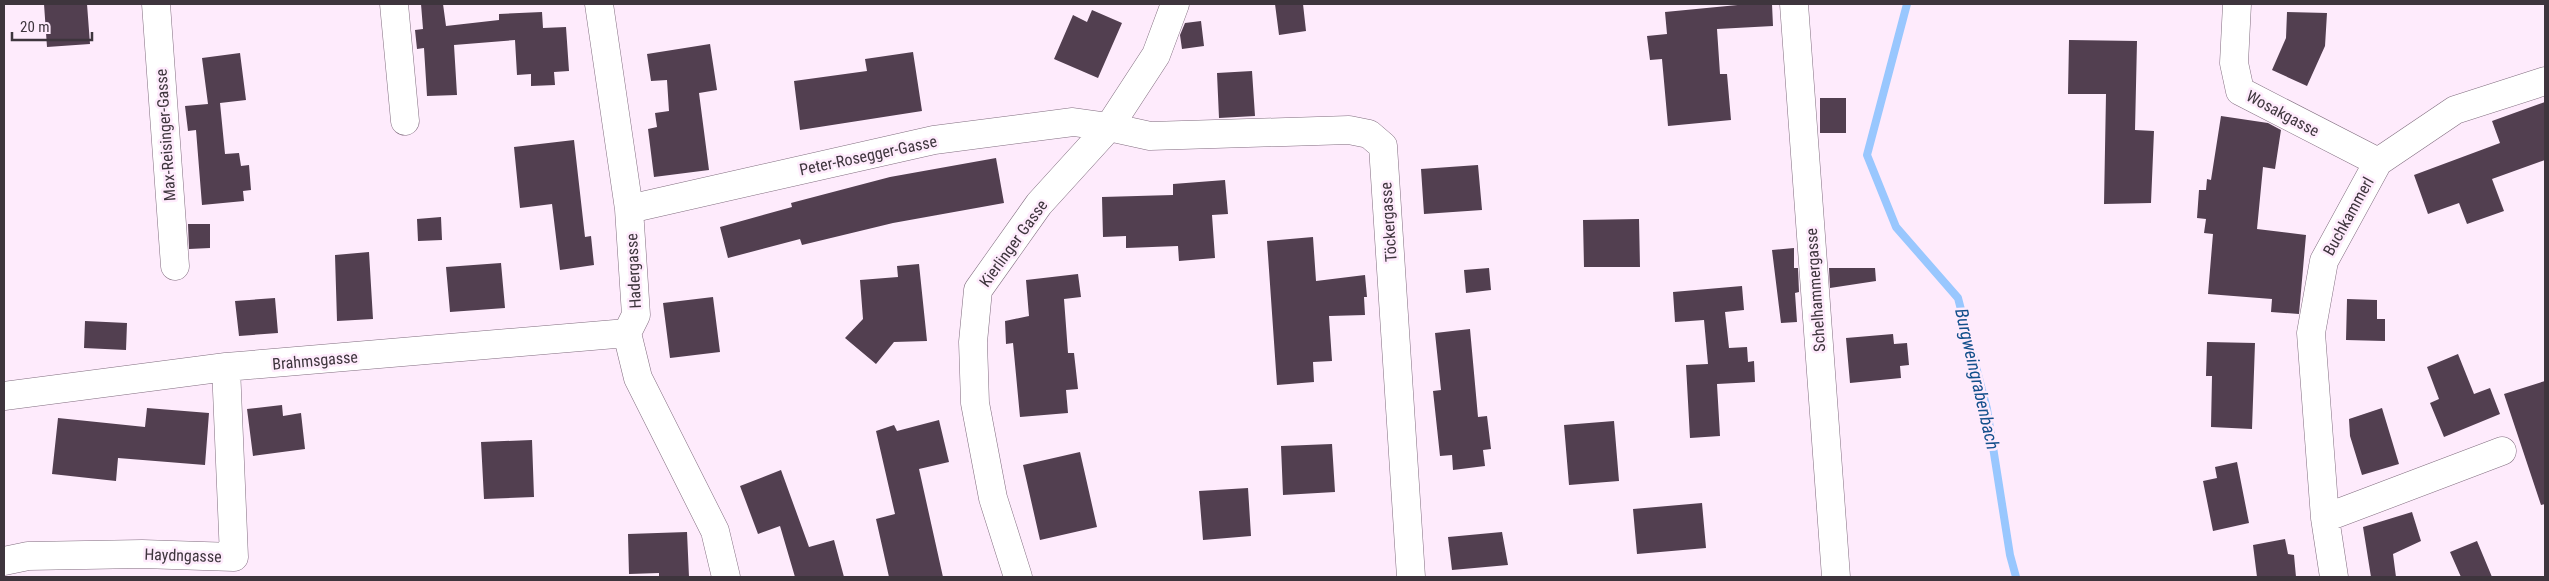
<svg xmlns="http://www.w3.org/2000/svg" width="2549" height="581" font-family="'Roboto Condensed',sans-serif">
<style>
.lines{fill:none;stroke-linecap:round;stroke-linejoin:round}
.stream{stroke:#99c7fe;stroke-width:8}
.building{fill:#523f50}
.street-casing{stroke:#816d7f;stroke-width:29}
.street{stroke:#fff;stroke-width:28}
.labels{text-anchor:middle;stroke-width:5;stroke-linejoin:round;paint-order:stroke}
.street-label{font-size:16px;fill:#3e353d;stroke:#feebfc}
.water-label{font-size:18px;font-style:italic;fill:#134f8b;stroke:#feebfc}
</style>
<rect width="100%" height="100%" fill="#feebfc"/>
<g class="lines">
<path class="stream" d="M 1907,4 L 1867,155 L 1896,227 L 1958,298 L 1987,409 L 2010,555 L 2016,577"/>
</g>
<path class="building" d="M 44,4 L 87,4 L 90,44 L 47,47 Z
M 421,4 L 443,4 L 446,26 L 499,20 L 499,14 L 542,12 L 543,28 L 566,27 L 569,71 L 554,72 L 555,85 L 531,86 L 531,74 L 517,75 L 515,40 L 454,45 L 457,95 L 427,96 L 424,48 L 417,49 L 415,30 L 423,29 Z
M 1275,4 L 1303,4 L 1306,31 L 1279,35 Z
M 1748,4 L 1772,4 L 1773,26 L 1717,29 L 1720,74 L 1727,74 L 1731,120 L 1668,126 L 1662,59 L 1650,60 L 1647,36 L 1667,34 L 1665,12 Z
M 1092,10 L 1122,23 L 1098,78 L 1054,59 L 1073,15 L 1087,22 Z
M 2287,12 L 2327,13 L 2325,46 L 2307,86 L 2272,70 L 2286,38 Z
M 1201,21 L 1204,46 L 1182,49 L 1180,35 L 1185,23 Z
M 2069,40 L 2137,41 L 2135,130 L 2154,131 L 2151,203 L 2104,204 L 2106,94 L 2068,94 Z
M 710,44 L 717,90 L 699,93 L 709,170 L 654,177 L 648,129 L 657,127 L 655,113 L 669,111 L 667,80 L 651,81 L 647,54 Z
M 913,52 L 922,111 L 800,130 L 794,81 L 867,71 L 865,59 Z
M 240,53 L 246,100 L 220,103 L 225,154 L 239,153 L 241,166 L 249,165 L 251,190 L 243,191 L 244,201 L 202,205 L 196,130 L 188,131 L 185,106 L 208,104 L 202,58 Z
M 1252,71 L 1255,116 L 1219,118 L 1217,73 Z
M 1820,98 L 1846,98 L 1846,133 L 1820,133 Z
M 2545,102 L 2545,160 L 2492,179 L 2504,211 L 2467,224 L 2459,203 L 2428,214 L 2414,175 L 2500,143 L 2492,121 Z
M 2221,116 L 2268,123 L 2281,130 L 2275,169 L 2263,167 L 2257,229 L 2306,235 L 2299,314 L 2271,312 L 2272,299 L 2208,294 L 2213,234 L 2204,233 L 2206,219 L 2197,218 L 2199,190 L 2206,190 L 2207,179 L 2211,180 Z
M 574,140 L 585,237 L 591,236 L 594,265 L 560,270 L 552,204 L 520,208 L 514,147 Z
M 996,158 L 1004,203 L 893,223 L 802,245 L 800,239 L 728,258 L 720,227 L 792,207 L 791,203 L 890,177 Z
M 1478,165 L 1482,210 L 1424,214 L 1421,169 Z
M 1225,180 L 1228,214 L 1212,215 L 1215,258 L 1179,261 L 1178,246 L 1126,248 L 1126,236 L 1103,237 L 1102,197 L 1173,195 L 1173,184 Z
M 441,217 L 442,240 L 418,241 L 417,219 Z
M 1639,219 L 1640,267 L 1584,267 L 1583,220 Z
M 188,224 L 210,224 L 210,248 L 189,249 Z
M 1313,237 L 1316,281 L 1365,275 L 1367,297 L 1364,297 L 1365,315 L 1329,316 L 1332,361 L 1313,362 L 1314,382 L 1277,385 L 1267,241 Z
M 1794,248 L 1794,268 L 1798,268 L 1799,292 L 1795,293 L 1797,322 L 1781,323 L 1772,250 Z
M 369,252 L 373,319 L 337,321 L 335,255 Z
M 501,263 L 505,308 L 450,312 L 446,267 Z
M 919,264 L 927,341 L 894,342 L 876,364 L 845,338 L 863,319 L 860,280 L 898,277 L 897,266 Z
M 1489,268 L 1491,290 L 1466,293 L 1464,270 Z
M 1829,268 L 1875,268 L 1876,281 L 1830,288 Z
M 1078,274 L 1081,297 L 1064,299 L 1068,353 L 1074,353 L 1078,389 L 1066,390 L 1068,413 L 1020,417 L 1013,343 L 1006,344 L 1005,321 L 1029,316 L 1026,280 Z
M 1742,286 L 1744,310 L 1725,312 L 1729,348 L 1747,347 L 1748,362 L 1754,361 L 1755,382 L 1717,384 L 1720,436 L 1690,438 L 1686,365 L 1708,364 L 1704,320 L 1675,322 L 1673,292 Z
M 713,297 L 720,352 L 670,358 L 663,303 Z
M 275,298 L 278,333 L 239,336 L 235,301 Z
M 2347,299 L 2377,300 L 2377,319 L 2385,319 L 2385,341 L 2346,340 Z
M 85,321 L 127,323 L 126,350 L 84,348 Z
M 1470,329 L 1478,417 L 1487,416 L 1491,449 L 1483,450 L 1485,466 L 1453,470 L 1452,455 L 1440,456 L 1433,391 L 1441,390 L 1435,333 Z
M 1893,334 L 1894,344 L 1907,343 L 1909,365 L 1900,366 L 1901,378 L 1850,383 L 1846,338 Z
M 2207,342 L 2255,343 L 2252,429 L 2211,427 L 2212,376 L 2206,376 Z
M 2458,354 L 2474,394 L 2490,388 L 2500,414 L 2444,437 L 2430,403 L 2439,399 L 2427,367 Z
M 2545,381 L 2545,504 L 2541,505 L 2504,394 Z
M 282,405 L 283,416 L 301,413 L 305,449 L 253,456 L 247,409 Z
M 147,408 L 209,413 L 205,465 L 118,458 L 116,481 L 52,474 L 58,418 L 145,427 Z
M 2382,408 L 2399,464 L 2362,475 L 2350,436 L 2349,419 Z
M 939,420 L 949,462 L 919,469 L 943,577 L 889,577 L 876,519 L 895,514 L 876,431 L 894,425 L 897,431 Z
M 1614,421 L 1619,481 L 1569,485 L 1564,425 Z
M 532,440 L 534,497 L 484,499 L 481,442 Z
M 1332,444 L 1335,492 L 1283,495 L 1281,446 Z
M 1080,452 L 1097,527 L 1040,540 L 1023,465 Z
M 2237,462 L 2249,523 L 2213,531 L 2203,481 L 2217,478 L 2215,467 Z
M 781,470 L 809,547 L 834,540 L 844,577 L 795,577 L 780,526 L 758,534 L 740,486 Z
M 1248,488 L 1251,536 L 1203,540 L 1199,491 Z
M 1702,503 L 1706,548 L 1637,554 L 1633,509 Z
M 2412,512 L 2421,541 L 2393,554 L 2396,577 L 2371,577 L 2363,527 Z
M 687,532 L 689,577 L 659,577 L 659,573 L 629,574 L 628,534 Z
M 1502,532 L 1508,565 L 1452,570 L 1448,537 Z
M 2285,539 L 2288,554 L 2294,555 L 2296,577 L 2257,577 L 2253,545 Z
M 2477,541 L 2492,577 L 2461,577 L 2450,552 Z"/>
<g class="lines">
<g class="street-casing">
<path id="street" d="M 156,4 L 175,266
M 394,4 L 405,121
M 599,4 L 629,209 L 636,315 L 627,333 L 638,378 L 715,531 L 726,577
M 1794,4 L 1836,577
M 2237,4 L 2234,63 L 2240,91 L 2378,162
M 629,209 L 934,140 L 1073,122 L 1109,127 L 1150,136 L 1349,130 L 1369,134 L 1383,146 L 1411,577
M 4,396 L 226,367 L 627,333
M 2325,518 L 2502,451
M 4,561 L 28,556 L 142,554 L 234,557 L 226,367
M 1018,577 L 993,498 L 975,403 L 973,342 L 978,290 L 1039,204 L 1109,127 L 1156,55 L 1175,4
M 2334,577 L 2325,518 L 2311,333 L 2324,261 L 2378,162 L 2455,110 L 2545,81"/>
</g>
<use href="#street" class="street"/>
</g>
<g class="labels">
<g class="street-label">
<text transform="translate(2283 113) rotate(28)" y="6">Wosakgasse</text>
<text transform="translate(165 135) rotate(-94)" y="6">Max-Reisinger-Gasse</text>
<text transform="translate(868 155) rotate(-12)" y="6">Peter-Rosegger-Gasse</text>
<text transform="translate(2348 216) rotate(-61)" y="6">Buchkammerl</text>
<text transform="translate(1388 222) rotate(-94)" y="6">Töckergasse</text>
<text transform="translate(1013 243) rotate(-54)" y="6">Kierlinger Gasse</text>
<text transform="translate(633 271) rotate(-93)" y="6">Hadergasse</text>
<text transform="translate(1815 290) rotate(-94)" y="6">Schelhammergasse</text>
<text transform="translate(315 360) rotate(-5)" y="6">Brahmsgasse</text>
<text transform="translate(183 555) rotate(2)" y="6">Haydngasse</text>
</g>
<g class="water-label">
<text transform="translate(1977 379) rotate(77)" y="6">Burgweingrabenbach</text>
</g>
</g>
<rect width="2549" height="581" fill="none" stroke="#3e353d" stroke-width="10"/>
<path d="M12 32v8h80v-8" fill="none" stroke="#3e353d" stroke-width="2.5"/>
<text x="20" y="32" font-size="15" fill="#3e353d" stroke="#feebfc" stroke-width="4" paint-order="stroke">20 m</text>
</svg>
